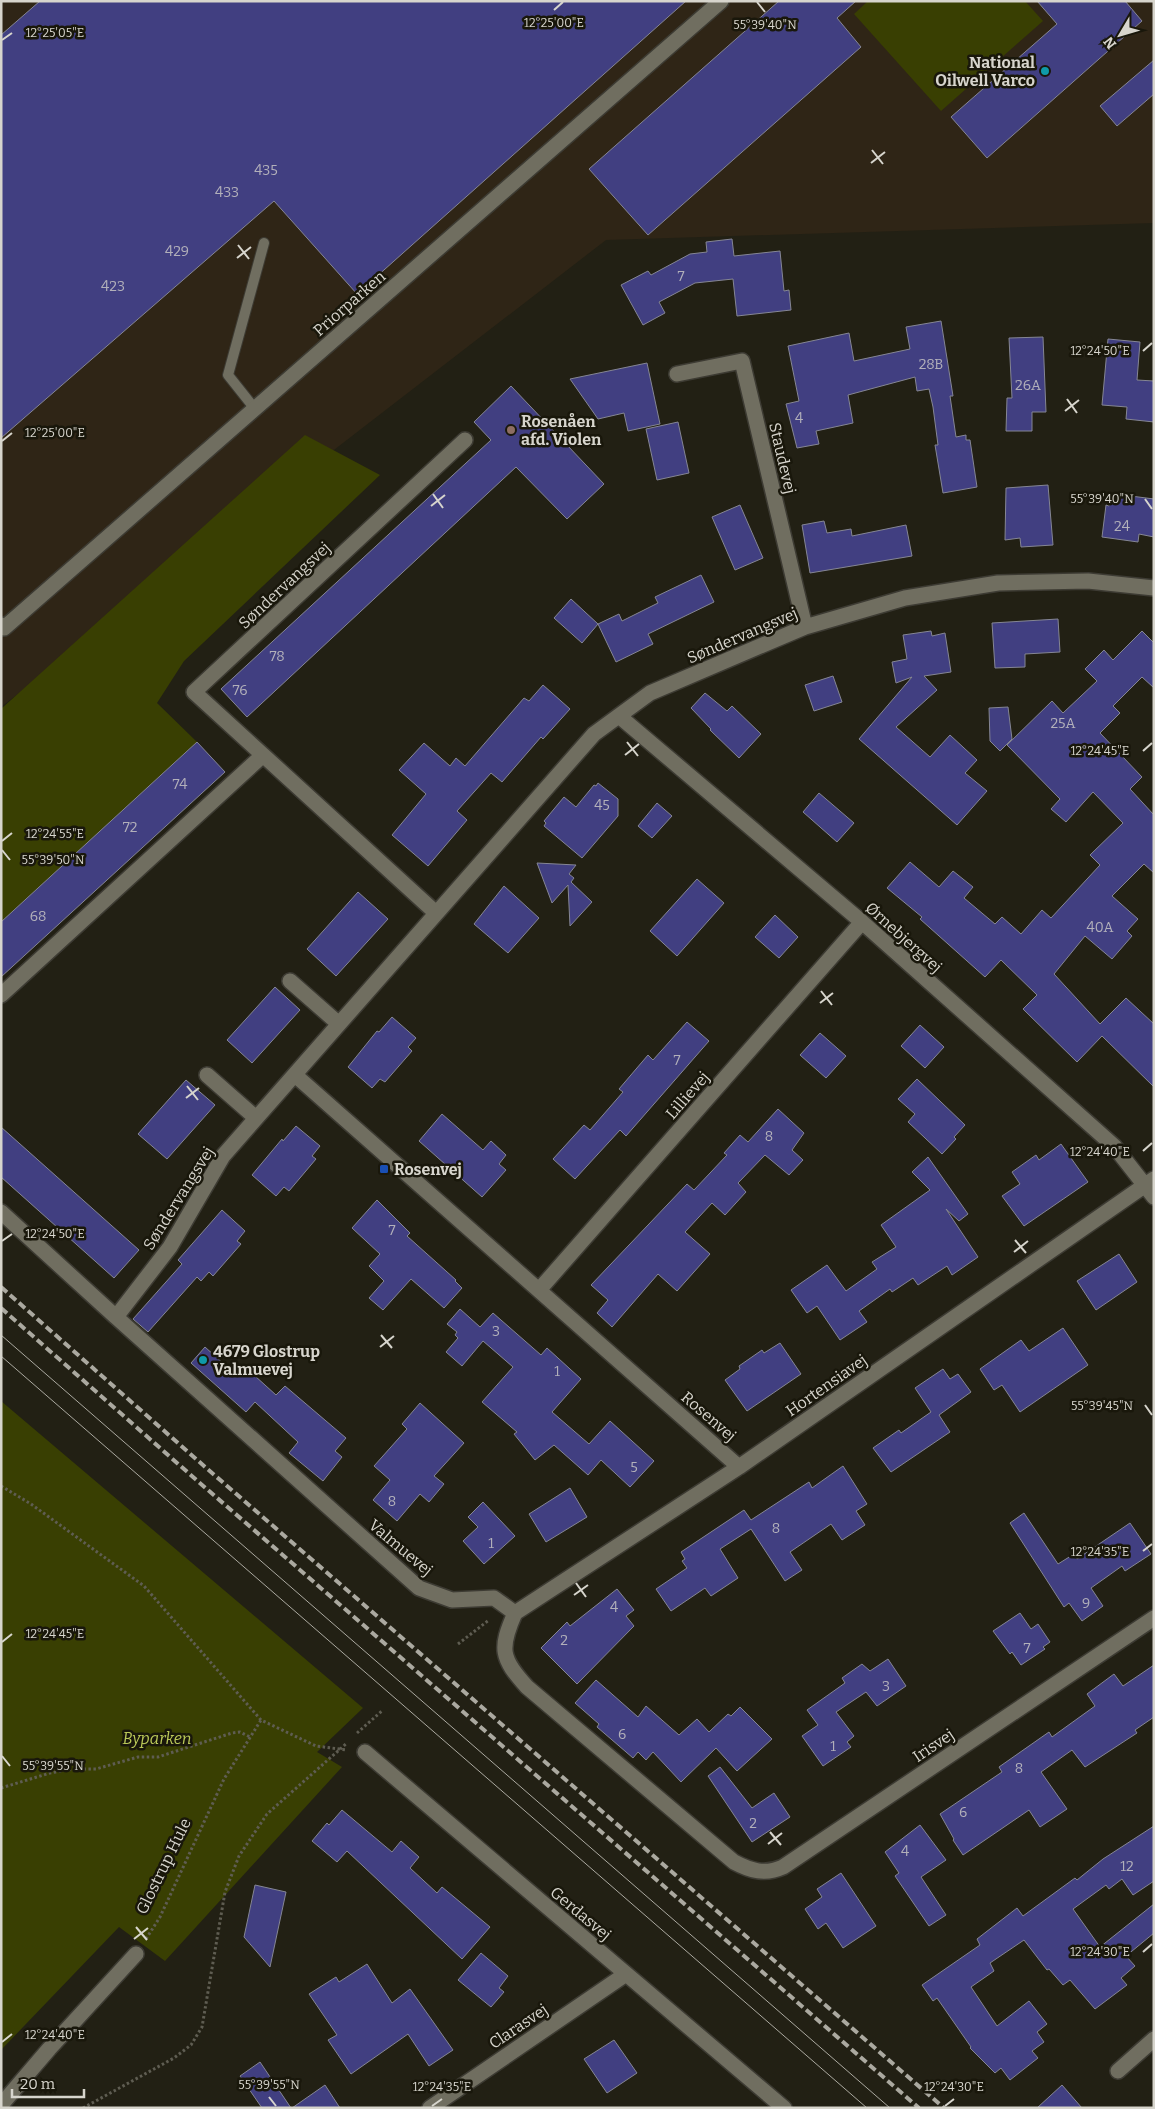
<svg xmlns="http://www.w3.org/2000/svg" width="1155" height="2109" font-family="Bitter,serif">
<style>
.industrial{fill:#2f2516}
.green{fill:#393f02}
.building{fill:#413f81;stroke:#858694}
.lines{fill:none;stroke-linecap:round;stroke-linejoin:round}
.lane-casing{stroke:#3d3b33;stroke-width:12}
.street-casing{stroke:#3d3b33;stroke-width:18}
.path{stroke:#5f5d52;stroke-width:3;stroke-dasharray:2.5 2.5;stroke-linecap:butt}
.lane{stroke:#706e60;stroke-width:10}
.street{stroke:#706e60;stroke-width:15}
.tram{stroke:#aba9a0;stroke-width:1}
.rail{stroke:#aba9a0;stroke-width:4;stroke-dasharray:8 4;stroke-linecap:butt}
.ticks{fill:none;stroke:#d7d5cd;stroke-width:2}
.culture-dot{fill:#0f9aa8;stroke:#19170b;stroke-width:2}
.education-dot{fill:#8d6e63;stroke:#19170b;stroke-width:2}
.transit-dot{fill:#1a4fb4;stroke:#19170b;stroke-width:2}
.labels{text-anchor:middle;stroke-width:5;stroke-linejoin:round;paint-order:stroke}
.number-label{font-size:14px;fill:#b2b0ba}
.poi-label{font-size:16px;font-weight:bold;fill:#d7d5cd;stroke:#19170b;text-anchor:start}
.street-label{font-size:16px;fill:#d7d5cd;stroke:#19170b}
.park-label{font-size:16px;font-style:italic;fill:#bac858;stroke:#19170b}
.ticks-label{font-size:12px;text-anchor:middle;fill:#d7d5cd;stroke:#19170b;stroke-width:5;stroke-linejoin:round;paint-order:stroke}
</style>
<rect width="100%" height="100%" fill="#222014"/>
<path class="industrial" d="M 1,1 L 1154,1 L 1154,223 L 606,240 L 1,707 Z"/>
<path class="green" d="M 868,1 L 1025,1 L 1043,21 L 941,111 L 854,14 Z
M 305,435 L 380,475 L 184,661 L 157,703 L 197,742 L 1,922 L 1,709 Z
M 1,1401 L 363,1708 L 317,1752 L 342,1767 L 165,1961 L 119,1927 L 1,2050 Z"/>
<path class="building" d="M 40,1 L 686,1 L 357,294 L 274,201 L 1,438 L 1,35 Z
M 779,1 L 856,1 L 837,18 L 861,47 L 648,235 L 589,169 Z
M 1037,1 L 1125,1 L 1142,21 L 987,158 L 951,117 L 1057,24 Z
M 1154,60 L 1154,94 L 1117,126 L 1100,106 Z
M 732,239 L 734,256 L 780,251 L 784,291 L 789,290 L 791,310 L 737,316 L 733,279 L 695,283 L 659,302 L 665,313 L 643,325 L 621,285 L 648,271 L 651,275 L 690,254 L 707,252 L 706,242 Z
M 941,321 L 953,396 L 950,396 L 956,437 L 966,435 L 966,440 L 970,440 L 977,487 L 943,493 L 935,445 L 938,445 L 933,407 L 929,389 L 917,391 L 915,377 L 848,395 L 853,423 L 816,431 L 819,444 L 797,448 L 786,404 L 799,401 L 788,346 L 849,333 L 854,361 L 910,349 L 906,327 Z
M 1043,337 L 1046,412 L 1032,412 L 1032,431 L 1006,431 L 1007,398 L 1012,398 L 1009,338 Z
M 1108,339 L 1140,342 L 1137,380 L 1154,381 L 1154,422 L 1126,419 L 1127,407 L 1102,405 Z
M 647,363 L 660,424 L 628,431 L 624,413 L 598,419 L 570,379 Z
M 511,386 L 604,484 L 567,519 L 516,467 L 247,717 L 221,689 L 491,440 L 474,422 Z
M 678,422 L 689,473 L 657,480 L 646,429 Z
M 1048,485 L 1053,545 L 1021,547 L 1020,538 L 1005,540 L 1006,488 Z
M 1123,495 L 1154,499 L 1154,537 L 1139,534 L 1138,542 L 1102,537 L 1106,505 L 1109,506 L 1110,496 L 1123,497 Z
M 740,505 L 763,558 L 735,570 L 712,517 Z
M 824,521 L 827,533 L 851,529 L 852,536 L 906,525 L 912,556 L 810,573 L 802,525 Z
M 701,575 L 714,602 L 648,634 L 653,644 L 616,662 L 598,624 L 582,643 L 554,618 L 571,599 L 598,624 L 619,614 L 622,621 L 658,603 L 655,597 Z
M 1058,619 L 1060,652 L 1025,654 L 1025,667 L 995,668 L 992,623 Z
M 931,631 L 932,636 L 945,633 L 951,672 L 924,676 L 937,690 L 896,727 L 930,757 L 950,735 L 977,760 L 965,773 L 987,791 L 957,825 L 859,739 L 912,677 L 896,683 L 892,662 L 907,659 L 903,635 Z
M 1142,631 L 1154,643 L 1154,688 L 1142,677 L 1113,706 L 1120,713 L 1100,733 L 1142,777 L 1130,789 L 1154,815 L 1154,873 L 1144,864 L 1112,896 L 1138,919 L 1127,931 L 1132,936 L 1112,959 L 1085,936 L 1054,974 L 1100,1024 L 1126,998 L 1154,1024 L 1154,1087 L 1102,1036 L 1077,1062 L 1023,1009 L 1037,995 L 1001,960 L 985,977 L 920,919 L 922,917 L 887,888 L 910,862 L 939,887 L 953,871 L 973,887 L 964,898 L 995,924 L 1002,917 L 1021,934 L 1042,910 L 1051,918 L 1100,865 L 1090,855 L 1123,823 L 1093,792 L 1066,822 L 1051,809 L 1060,799 L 1007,745 L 1052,701 L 1063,713 L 1097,681 L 1085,669 L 1104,650 L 1113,660 Z
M 833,676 L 842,702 L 814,711 L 805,685 Z
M 543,685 L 570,709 L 543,739 L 541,737 L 502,782 L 491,773 L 457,811 L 467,820 L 428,866 L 392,835 L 426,794 L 399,770 L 424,743 L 450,766 L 456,758 L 465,766 L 524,698 L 529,701 Z
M 705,693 L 727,711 L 732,706 L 761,734 L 739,758 L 710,730 L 711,729 L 691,708 Z
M 1008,707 L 1012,739 L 1000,751 L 990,741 L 989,708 Z
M 197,742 L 225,772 L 1,977 L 1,922 Z
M 598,783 L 618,799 L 618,816 L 582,858 L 544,826 L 546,823 L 544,821 L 564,797 L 576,807 L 594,785 L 596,786 Z
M 819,793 L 854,823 L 837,842 L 803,812 Z
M 657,803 L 672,816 L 652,838 L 638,826 Z
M 537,863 L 576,865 L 569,874 L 574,878 L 571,882 L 592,902 L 570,926 L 568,885 L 552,903 Z
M 697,879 L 724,903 L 677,956 L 650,931 Z
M 504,886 L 539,918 L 508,953 L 474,924 Z
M 358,892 L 388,919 L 336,976 L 307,949 Z
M 775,915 L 798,937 L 779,958 L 755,937 Z
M 275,987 L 300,1010 L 252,1063 L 227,1040 Z
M 392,1017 L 416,1038 L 408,1047 L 412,1051 L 385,1082 L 380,1079 L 372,1088 L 348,1067 L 377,1031 L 379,1032 Z
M 687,1022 L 709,1041 L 626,1136 L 620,1130 L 575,1179 L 553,1159 L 584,1125 L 590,1130 L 623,1092 L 619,1089 L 648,1055 L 653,1060 Z
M 920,1025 L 944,1047 L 925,1068 L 901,1046 Z
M 820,1033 L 846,1056 L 826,1078 L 800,1055 Z
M 917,1079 L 965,1125 L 954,1137 L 956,1139 L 942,1154 L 908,1122 L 915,1114 L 898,1099 Z
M 186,1080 L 215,1105 L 167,1159 L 138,1134 Z
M 778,1109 L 804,1133 L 792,1150 L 803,1160 L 789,1175 L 765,1155 L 738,1183 L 746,1192 L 725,1215 L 712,1203 L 685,1232 L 710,1254 L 677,1291 L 658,1274 L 612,1327 L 597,1313 L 608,1300 L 591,1285 L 687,1184 L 694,1190 L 727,1155 L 724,1153 L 740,1135 L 748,1142 Z
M 442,1114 L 483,1150 L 491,1141 L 506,1155 L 499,1164 L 506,1170 L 482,1197 L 419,1141 Z
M 296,1126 L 320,1146 L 312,1156 L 316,1159 L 289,1191 L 284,1187 L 276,1196 L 252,1175 L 282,1139 L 283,1141 Z
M 1,1127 L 139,1250 L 114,1278 L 1,1177 Z
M 1061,1144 L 1088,1182 L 1024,1226 L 1002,1196 L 1020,1184 L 1012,1172 L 1036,1155 L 1039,1160 Z
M 928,1157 L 968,1214 L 959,1221 L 946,1209 L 978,1257 L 952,1275 L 947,1266 L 918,1285 L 913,1278 L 892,1292 L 890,1289 L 859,1311 L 867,1322 L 840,1340 L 817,1306 L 807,1313 L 791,1290 L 827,1265 L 846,1291 L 877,1269 L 872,1262 L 896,1247 L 881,1225 L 930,1190 L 912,1172 Z
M 377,1200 L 410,1233 L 407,1236 L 456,1280 L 455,1281 L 462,1288 L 444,1308 L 411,1279 L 383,1310 L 369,1298 L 384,1281 L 369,1266 L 380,1254 L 352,1228 Z
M 222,1210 L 245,1231 L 237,1241 L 241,1244 L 213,1276 L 209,1272 L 201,1281 L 197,1277 L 148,1332 L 133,1319 L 182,1264 L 178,1260 Z
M 1119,1254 L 1137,1282 L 1096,1310 L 1077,1281 Z
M 460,1309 L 480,1327 L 493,1313 L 541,1355 L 547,1348 L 581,1379 L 552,1412 L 589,1444 L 610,1421 L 654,1461 L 630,1487 L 601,1460 L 588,1475 L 554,1445 L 535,1460 L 514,1434 L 517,1432 L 482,1402 L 513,1367 L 483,1341 L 462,1366 L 446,1352 L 458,1338 L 455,1335 L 457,1332 L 447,1324 Z
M 1063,1328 L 1088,1365 L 1020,1412 L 1002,1385 L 994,1390 L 980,1369 L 1021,1340 L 1029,1351 Z
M 780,1343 L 801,1374 L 747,1411 L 725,1380 L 740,1369 L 739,1366 L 762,1350 L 764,1353 Z
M 205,1347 L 236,1375 L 244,1366 L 276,1395 L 285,1386 L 346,1438 L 335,1451 L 342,1457 L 323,1481 L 289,1453 L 298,1442 L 255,1402 L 246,1412 L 191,1363 Z
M 943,1369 L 950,1379 L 958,1374 L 971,1392 L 939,1415 L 950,1432 L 891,1472 L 873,1448 L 899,1430 L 901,1433 L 931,1412 L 915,1388 Z
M 420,1403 L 464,1443 L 434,1476 L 444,1484 L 429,1502 L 420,1494 L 397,1521 L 373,1500 L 390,1480 L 374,1466 L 407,1429 L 402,1424 Z
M 843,1466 L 867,1504 L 856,1511 L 865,1525 L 842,1540 L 831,1524 L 790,1552 L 802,1570 L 785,1581 L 751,1529 L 720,1549 L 738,1578 L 711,1596 L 705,1588 L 671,1611 L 656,1589 L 687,1568 L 682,1561 L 685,1559 L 681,1552 L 744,1510 L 751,1520 L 809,1482 L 812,1488 Z
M 570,1488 L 587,1517 L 546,1542 L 529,1514 Z
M 483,1502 L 515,1536 L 484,1564 L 463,1541 L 478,1527 L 468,1517 Z
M 1024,1513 L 1058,1564 L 1074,1554 L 1077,1559 L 1130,1523 L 1151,1554 L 1125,1571 L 1122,1566 L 1091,1588 L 1103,1606 L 1082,1621 L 1069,1603 L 1064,1607 L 1010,1523 Z
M 617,1589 L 634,1610 L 626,1616 L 634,1626 L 577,1684 L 541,1648 L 567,1622 L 570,1626 Z
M 1020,1613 L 1031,1629 L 1038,1624 L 1050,1642 L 1043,1647 L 1045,1649 L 1021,1665 L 1012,1652 L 1010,1654 L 993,1631 Z
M 888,1659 L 906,1686 L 877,1706 L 866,1692 L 836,1712 L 854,1736 L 847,1742 L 851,1747 L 823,1766 L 802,1736 L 818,1725 L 807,1710 L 845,1683 L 842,1678 L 862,1664 L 870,1671 Z
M 1154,1665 L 1154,1717 L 1135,1730 L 1137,1733 L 1085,1767 L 1072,1750 L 1041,1772 L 1067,1809 L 1040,1827 L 1029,1810 L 963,1855 L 953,1840 L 954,1839 L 940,1814 L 1002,1772 L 999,1767 L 1049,1732 L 1052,1737 L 1095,1706 L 1087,1694 L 1114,1674 L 1123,1686 Z
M 596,1680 L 638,1717 L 646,1706 L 679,1735 L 697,1719 L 709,1732 L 728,1714 L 731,1716 L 740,1707 L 772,1739 L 737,1771 L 716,1748 L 681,1782 L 653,1752 L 646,1760 L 638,1752 L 633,1758 L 597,1727 L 599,1724 L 575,1703 Z
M 720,1767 L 752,1808 L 774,1793 L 790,1817 L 752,1842 L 708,1776 Z
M 342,1810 L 392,1852 L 401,1841 L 419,1857 L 410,1868 L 437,1893 L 442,1887 L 490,1927 L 462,1959 L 347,1851 L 337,1862 L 312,1841 L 327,1823 L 329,1825 Z
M 920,1825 L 946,1860 L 921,1877 L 946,1915 L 929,1926 L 895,1876 L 899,1873 L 885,1852 Z
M 1154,1826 L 1154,1881 L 1133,1895 L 1122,1879 L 1109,1889 L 1106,1885 L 1073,1909 L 1100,1947 L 1154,1904 L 1154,1933 L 1126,1956 L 1135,1966 L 1121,1978 L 1127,1985 L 1095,2009 L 1070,1980 L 1063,1985 L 1049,1969 L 1047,1970 L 1024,1940 L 990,1963 L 994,1971 L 971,1987 L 997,2026 L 1029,2001 L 1047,2024 L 1037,2032 L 1044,2042 L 1032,2051 L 1038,2058 L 1010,2080 L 1001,2068 L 995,2073 L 970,2048 L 971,2047 L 937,1998 L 933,2001 L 922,1985 L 980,1945 L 977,1939 L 1017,1908 L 1023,1916 L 1075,1878 L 1077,1880 L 1103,1859 Z
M 841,1873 L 876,1926 L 843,1948 L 826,1923 L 818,1929 L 805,1909 L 822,1897 L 817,1889 Z
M 255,1885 L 286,1892 L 270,1967 L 244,1937 Z
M 481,1953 L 508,1976 L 499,1988 L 504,1992 L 491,2007 L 458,1980 Z
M 367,1964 L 392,2003 L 410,1989 L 453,2050 L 429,2066 L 408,2034 L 351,2074 L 328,2040 L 337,2035 L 309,1994 L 336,1977 L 339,1982 Z
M 614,2040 L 637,2073 L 607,2093 L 584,2059 Z
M 260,2062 L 291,2108 L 262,2108 L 240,2076 Z
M 325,2085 L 340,2108 L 292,2108 Z
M 1062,2085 L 1082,2108 L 1037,2108 Z"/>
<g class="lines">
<g class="lane-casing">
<path id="lane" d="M 255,409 L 228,375 L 264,243"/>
</g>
<g class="street-casing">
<path id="street" d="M 677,374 L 742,361 L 805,627
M 1,625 L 4,628 L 721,1
M 619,716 L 862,922 L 1114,1146 L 1154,1197
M 436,913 L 194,692 L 465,440
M 290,981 L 339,1024
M 1,995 L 262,756
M 207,1075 L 256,1118
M 295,1075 L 739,1467
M 1,1212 L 116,1317 L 170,1247 L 223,1156 L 594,734 L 650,693 L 805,627 L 905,598 L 998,583 L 1088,581 L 1154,588
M 539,1290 L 862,922
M 116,1317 L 419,1588 L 452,1600 L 494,1598 L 515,1613
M 515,1613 C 499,1649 501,1658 527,1687 L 734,1862 C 751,1871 765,1875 783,1867 L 1154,1618
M 515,1613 L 739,1467 L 1154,1179
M 365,1752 L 784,2108
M 1118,2071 L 1154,2039
M 1,2105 L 49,2049 L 136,1954
M 430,2108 L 626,1974"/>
</g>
<path class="path" d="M 1,1486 L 31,1504 L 144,1586 L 261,1720 L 316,1746 L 347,1750
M 458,1644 L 489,1620
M 357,1733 L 383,1710
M 1,1788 L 50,1773 L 73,1769 L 96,1769 L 138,1757 L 158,1757 L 232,1733 L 240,1732 L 250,1737
M 146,1939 L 160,1917 L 224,1779 L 261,1720
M 83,2108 L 174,2058 L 191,2045 L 202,2027 L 225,1892 L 239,1856 L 267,1814 L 347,1743"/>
<use href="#lane" class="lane"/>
<use href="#street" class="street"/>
<path class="tram" d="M 1,1335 L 890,2108
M 1,1356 L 867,2108"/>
<path class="rail" d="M 1,1287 L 204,1466 L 944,2108
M 1,1308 L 193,1477 L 919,2108"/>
</g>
<path class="ticks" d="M 757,2 L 765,12M 554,10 L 563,2M 2,40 L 12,33M 872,150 L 883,164M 871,163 L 885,152M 238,245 L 249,259M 237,258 L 251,247M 1143,351 L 1152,343M 1067,399 L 1077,413M 1065,411 L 1079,400M 2,441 L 12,433M 433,494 L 443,508M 1145,499 L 1152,509M 431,506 L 445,495M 627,742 L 638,756M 1143,751 L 1152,743M 625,755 L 639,744M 2,841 L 12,833M 2,850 L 10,860M 821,991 L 832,1005M 820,1003 L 833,993M 187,1086 L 198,1100M 186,1098 L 199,1088M 1143,1151 L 1152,1143M 1015,1240 L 1026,1253M 2,1241 L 12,1234M 1014,1252 L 1028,1241M 381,1335 L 392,1348M 380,1347 L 394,1336M 1145,1405 L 1152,1415M 1143,1551 L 1152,1544M 576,1583 L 586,1597M 574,1595 L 588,1585M 2,1642 L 12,1634M 2,1756 L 10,1766M 770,1832 L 781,1845M 768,1844 L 782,1833M 136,1927 L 147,1940M 134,1939 L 148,1928M 1143,1952 L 1152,1944M 2,2042 L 12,2034M 269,2097 L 276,2106M 432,2106 L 442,2099M 945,2106 L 954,2099"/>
<g class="culture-dot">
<circle cx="1045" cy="71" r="5"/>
<circle cx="203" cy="1360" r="5"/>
</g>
<circle class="education-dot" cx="511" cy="430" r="5"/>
<rect class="transit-dot" x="379" y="1164" width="10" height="10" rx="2.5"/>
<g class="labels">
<g class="number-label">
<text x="266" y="175">435</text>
<text x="227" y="197">433</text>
<text x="177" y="256">429</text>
<text x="681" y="281">7</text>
<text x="113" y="291">423</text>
<text x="931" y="369">28B</text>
<text x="1028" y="390">26A</text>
<text x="799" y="423">4</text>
<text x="1122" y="531">24</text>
<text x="277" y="661">78</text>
<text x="240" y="695">76</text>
<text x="1063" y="728">25A</text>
<text x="180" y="789">74</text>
<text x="602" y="810">45</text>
<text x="130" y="832">72</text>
<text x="38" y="921">68</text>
<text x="1100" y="932">40A</text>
<text x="677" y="1065">7</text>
<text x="769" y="1141">8</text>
<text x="392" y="1235">7</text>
<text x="496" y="1336">3</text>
<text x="557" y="1376">1</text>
<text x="634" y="1472">5</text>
<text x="392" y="1506">8</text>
<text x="776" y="1533">8</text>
<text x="491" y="1548">1</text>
<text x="1086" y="1608">9</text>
<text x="614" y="1612">4</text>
<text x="564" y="1645">2</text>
<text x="1027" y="1653">7</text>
<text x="886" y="1691">3</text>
<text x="622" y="1739">6</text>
<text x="833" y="1751">1</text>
<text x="1019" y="1773">8</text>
<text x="963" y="1817">6</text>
<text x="753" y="1828">2</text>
<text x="905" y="1856">4</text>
<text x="1127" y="1871">12</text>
</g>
<g class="poi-label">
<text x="1035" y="68" text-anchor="end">National<tspan x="1035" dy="18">Oilwell Varco</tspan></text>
<text x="521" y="427">Rosenåen<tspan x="521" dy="18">afd. Violen</tspan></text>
<text x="394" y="1175">Rosenvej</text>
<text x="213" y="1357">4679 Glostrup<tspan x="213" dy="18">Valmuevej</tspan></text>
</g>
<g class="street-label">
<text transform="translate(349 303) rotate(-41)" y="6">Priorparken</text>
<text transform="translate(783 458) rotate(77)" y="6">Staudevej</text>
<text transform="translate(284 585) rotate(-43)" y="6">Søndervangsvej</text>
<text transform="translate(742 635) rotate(-23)" y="6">Søndervangsvej</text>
<text transform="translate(904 937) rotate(42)" y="6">Ørnebjergvej</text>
<text transform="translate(687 1095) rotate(-49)" y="6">Lillievej</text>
<text transform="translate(178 1198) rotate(-58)" y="6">Søndervangsvej</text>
<text transform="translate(826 1385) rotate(-35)" y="6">Hortensiavej</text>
<text transform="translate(709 1416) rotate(41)" y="6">Rosenvej</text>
<text transform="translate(401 1547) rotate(40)" y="6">Valmuevej</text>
<text transform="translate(933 1745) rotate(-34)" y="6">Irisvej</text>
<text transform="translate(163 1866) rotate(-64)" y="6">Glostrup Hule</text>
<text transform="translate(581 1913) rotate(40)" y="6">Gerdasvej</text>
<text transform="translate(518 2026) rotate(-34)" y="6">Clarasvej</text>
</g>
<g class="park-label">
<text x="157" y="1744">Byparken</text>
</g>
</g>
<g class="ticks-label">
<text x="554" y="27">12°25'00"E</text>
<text x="765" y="29">55°39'40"N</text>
<text x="55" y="37">12°25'05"E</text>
<text x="1100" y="355">12°24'50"E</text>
<text x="55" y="437">12°25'00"E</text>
<text x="1102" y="503">55°39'40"N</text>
<text x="1100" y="755">12°24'45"E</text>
<text x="55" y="838">12°24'55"E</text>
<text x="53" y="864">55°39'50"N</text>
<text x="1100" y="1156">12°24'40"E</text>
<text x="55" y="1238">12°24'50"E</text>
<text x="1102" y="1410">55°39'45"N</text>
<text x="1100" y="1556">12°24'35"E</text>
<text x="55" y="1638">12°24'45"E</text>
<text x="53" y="1770">55°39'55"N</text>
<text x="1100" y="1956">12°24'30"E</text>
<text x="55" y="2039">12°24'40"E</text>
<text x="269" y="2089">55°39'55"N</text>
<text x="442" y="2091">12°24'35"E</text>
<text x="954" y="2091">12°24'30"E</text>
</g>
<rect width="1155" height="2109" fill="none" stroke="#d7d5cd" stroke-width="5"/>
<g transform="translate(1120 35) rotate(232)" stroke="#19170b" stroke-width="4" paint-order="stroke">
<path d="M0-4L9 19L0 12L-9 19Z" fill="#d7d5cd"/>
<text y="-8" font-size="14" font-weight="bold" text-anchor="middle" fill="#d7d5cd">N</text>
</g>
<path d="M12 2089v8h72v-8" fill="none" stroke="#d7d5cd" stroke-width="2.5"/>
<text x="20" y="2089" font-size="15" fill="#d7d5cd" stroke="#19170b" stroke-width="4" paint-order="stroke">20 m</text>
</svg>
